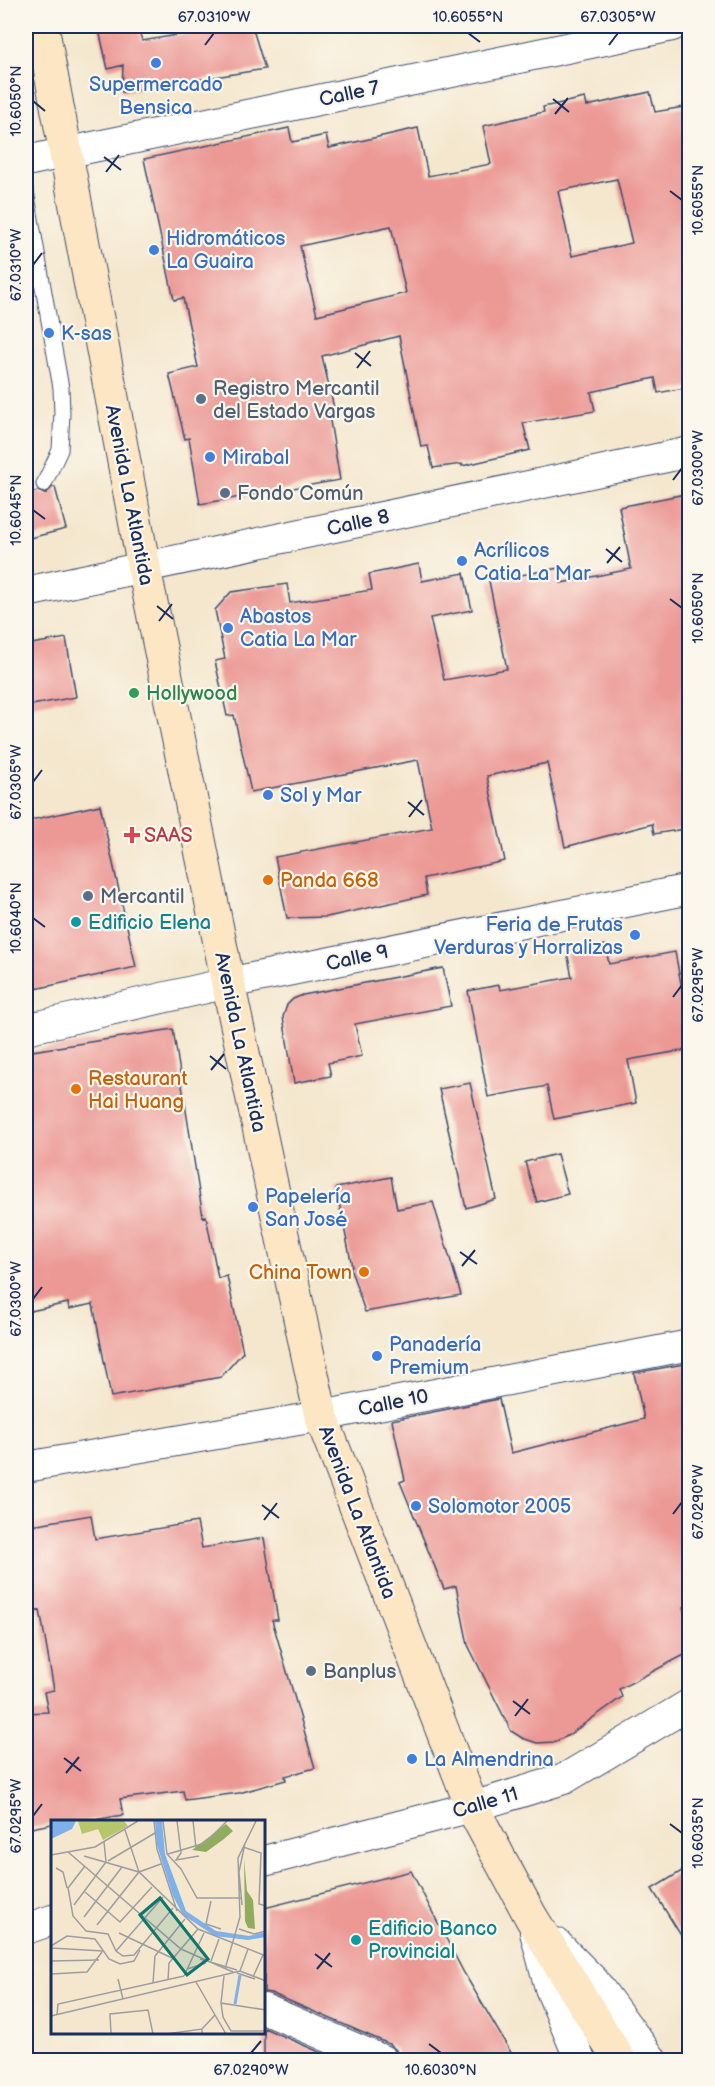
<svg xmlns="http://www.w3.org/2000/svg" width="715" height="2086" font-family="'Balsamiq Sans',sans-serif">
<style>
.building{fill:#ec9995;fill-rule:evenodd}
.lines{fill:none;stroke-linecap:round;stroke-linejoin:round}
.lane-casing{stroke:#3c4b6f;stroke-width:17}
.street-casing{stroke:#3c4b6f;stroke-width:32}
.secondary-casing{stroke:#3c4b6f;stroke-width:35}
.lane{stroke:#fff;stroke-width:15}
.street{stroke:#fff;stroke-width:30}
.secondary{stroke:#fce6c4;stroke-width:33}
.ticks{fill:none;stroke:#1b2f5e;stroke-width:2}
.shop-dot{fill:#3f7fe0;stroke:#fbf7ec;stroke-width:2}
.service-dot{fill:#5c6f8a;stroke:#fbf7ec;stroke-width:2}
.leisure-dot{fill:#2e9e5b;stroke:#fbf7ec;stroke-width:2}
.health-dot{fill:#e0444e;stroke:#fbf7ec;stroke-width:2}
.food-dot{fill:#e8710a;stroke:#fbf7ec;stroke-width:2}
.culture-dot{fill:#0f9aa8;stroke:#fbf7ec;stroke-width:2}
.labels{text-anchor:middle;stroke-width:4.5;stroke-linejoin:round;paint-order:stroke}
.shop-label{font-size:20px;fill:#366cbe;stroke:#fbf7ec;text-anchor:start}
.street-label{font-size:20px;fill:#1b2f5e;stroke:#fbf7ec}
.service-label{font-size:20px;fill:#4e5e75;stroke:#fbf7ec;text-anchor:start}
.leisure-label{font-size:20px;fill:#27864d;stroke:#fbf7ec;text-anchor:start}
.health-label{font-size:20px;fill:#be3a42;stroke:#fbf7ec;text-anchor:start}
.food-label{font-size:20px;fill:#c56008;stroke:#fbf7ec;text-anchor:start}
.culture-label{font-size:20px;fill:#0d838f;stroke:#fbf7ec;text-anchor:start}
.inset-river{fill:none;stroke:#7eb0ea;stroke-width:3}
.inset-road{fill:none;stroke:#9d9da1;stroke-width:1.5}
.view{fill:#0f766e;fill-opacity:0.15;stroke:#0f766e;stroke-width:3}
.inset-edge{fill:none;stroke:#1b2f5e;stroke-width:3}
.neatline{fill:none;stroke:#1b2f5e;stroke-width:2}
.ticks-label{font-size:15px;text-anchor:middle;fill:#1b2f5e}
</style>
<rect width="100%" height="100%" fill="#fbf7ec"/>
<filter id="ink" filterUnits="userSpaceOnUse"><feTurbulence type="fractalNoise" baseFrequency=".0167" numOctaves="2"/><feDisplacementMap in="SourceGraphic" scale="12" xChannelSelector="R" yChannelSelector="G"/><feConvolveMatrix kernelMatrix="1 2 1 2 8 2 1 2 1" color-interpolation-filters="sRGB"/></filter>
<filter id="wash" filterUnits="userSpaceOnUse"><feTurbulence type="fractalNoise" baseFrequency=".008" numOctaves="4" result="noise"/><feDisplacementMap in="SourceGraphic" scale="24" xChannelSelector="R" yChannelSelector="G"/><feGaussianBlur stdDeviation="1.35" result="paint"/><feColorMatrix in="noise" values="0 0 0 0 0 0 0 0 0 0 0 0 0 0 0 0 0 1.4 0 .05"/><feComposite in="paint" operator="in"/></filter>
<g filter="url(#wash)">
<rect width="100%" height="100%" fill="#f4e7ce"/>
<g id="blocks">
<path class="building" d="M 98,26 L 138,26 L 142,41 L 201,31 L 200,26 L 252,26 L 265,69 L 122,92 L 123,65 L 108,69 Z
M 650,92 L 655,112 L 690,106 L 690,387 L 658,393 L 655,378 L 591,392 L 595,411 L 523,423 L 530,450 L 462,466 L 462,464 L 433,468 L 428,446 L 421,447 L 399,336 L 322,356 L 334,408 L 328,409 L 340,480 L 200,504 L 189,438 L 185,439 L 169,374 L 198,367 L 183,298 L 174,300 L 144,159 L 289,128 L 292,142 L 326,135 L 329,148 L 418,128 L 428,176 L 491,164 L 483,126 L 544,112 L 543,107 L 585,98 L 587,106 ZM 617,179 L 632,243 L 572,256 L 558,191 ZM 391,226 L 406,293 L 317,315 L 300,246 Z
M 53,487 L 55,487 L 66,529 L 26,539 L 26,494 L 38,491 L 45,494 Z
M 690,493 L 690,828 L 654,834 L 652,824 L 565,847 L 547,763 L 487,776 L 505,861 L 424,878 L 427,895 L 327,917 L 287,918 L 275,857 L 432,828 L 418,760 L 251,792 L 234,715 L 227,716 L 215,661 L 225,659 L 215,610 L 231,592 L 287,584 L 290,603 L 372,590 L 369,574 L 419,564 L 422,581 L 464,573 L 472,610 L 430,618 L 444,680 L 507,669 L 489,581 L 559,568 L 561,583 L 631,569 L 619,507 Z
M 66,638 L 76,697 L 26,706 L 26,645 Z
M 100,805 L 136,967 L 26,991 L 26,821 Z
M 605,945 L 609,964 L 675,952 L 690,1031 L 690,1049 L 628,1060 L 636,1103 L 554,1119 L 547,1086 L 488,1097 L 468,991 L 499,985 L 500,990 L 572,977 L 567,952 Z
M 443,968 L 451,1006 L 355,1024 L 362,1056 L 328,1063 L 331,1076 L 294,1083 L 283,1017 L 287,1005 L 293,999 L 303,995 Z
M 173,1029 L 203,1217 L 206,1216 L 218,1278 L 227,1276 L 243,1352 L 221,1377 L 111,1397 L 93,1304 L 69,1309 L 68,1303 L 26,1312 L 26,1052 Z
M 470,1083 L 496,1199 L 466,1208 L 439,1089 Z
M 557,1154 L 568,1194 L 537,1202 L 525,1162 Z
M 391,1177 L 397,1209 L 433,1202 L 461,1295 L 365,1312 L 350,1267 L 352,1266 L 336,1188 Z
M 690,1363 L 690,1606 L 683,1607 L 690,1635 L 690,1652 L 619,1689 L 622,1697 L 567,1736 L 554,1742 L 537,1743 L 522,1738 L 511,1731 L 468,1645 L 456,1586 L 444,1589 L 400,1482 L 405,1480 L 392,1420 L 499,1399 L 511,1453 L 644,1419 L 634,1373 Z
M 91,1515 L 95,1539 L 197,1522 L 202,1548 L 264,1538 L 278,1620 L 272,1620 L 315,1768 L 285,1776 L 286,1780 L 239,1793 L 185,1800 L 183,1791 L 120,1799 L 123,1815 L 83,1822 L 52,1822 L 52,1824 L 26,1829 L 26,1713 L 48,1712 L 44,1692 L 54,1690 L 40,1610 L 26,1615 L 26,1526 Z
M 690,1866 L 690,1950 L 652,1889 Z
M 411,1871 L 464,1973 L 516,2061 L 399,2061 L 396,2050 L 389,2044 L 271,1993 L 264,1992 L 264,1908 Z
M 264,2028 L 340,2061 L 264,2061 Z"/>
</g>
</g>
<g filter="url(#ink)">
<use href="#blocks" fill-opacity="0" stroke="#3c4b6f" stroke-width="1.5"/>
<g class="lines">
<g class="lane-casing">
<path id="lane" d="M 26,191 L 61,388 L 62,413 L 60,450 L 44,484"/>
</g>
<g class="street-casing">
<path id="street" d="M 26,161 L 672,26
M 26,592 L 690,452
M 26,1029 L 228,983 L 690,889
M 26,1467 L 321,1416 L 690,1345
M 264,1861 L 472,1807 L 564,1779 L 690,1704
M 26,1929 L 52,1920
M 535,1932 L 550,1988 L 580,2060
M 556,1943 L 593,1980 L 652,2060
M 264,2009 L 382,2060"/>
</g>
<g class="secondary-casing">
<path id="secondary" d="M 42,26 L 144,568 L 228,983 L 321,1416 L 472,1807 L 531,1917 L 619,2060"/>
</g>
<use href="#lane" class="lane"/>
<use href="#street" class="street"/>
<use href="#secondary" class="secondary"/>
</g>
</g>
<path class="ticks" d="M 468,33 L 480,42M 205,45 L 214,33M 609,45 L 618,33M 553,99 L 569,112M 33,101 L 45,111M 555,114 L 568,98M 104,157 L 121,170M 106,172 L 119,155M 670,191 L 682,200M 33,265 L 42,253M 355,353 L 371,366M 357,368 L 370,351M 673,480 L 682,468M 33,510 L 45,519M 606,549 L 622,562M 607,563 L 620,547M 670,599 L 682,608M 157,606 L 173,619M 159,621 L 172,604M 33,782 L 42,770M 408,802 L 424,815M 409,817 L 422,800M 33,918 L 45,927M 673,997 L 682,985M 210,1056 L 226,1069M 211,1070 L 224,1054M 460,1252 L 477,1264M 462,1266 L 475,1250M 33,1299 L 42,1287M 262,1505 L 279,1518M 673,1514 L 682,1502M 264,1520 L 277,1503M 513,1701 L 530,1714M 515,1716 L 528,1699M 64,1758 L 81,1771M 66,1773 L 79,1757M 33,1816 L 42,1804M 670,1824 L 682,1833M 315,1954 L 332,1967M 317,1969 L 330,1953M 429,2044 L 441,2053M 251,2053 L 261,2041"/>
<g class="shop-dot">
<circle cx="156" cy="63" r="6"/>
<circle cx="154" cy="250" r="6"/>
<circle cx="49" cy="333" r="6"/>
<circle cx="210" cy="457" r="6"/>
<circle cx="462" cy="561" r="6"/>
<circle cx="228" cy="628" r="6"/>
<circle cx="268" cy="795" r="6"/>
<circle cx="635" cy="935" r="6"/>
<circle cx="253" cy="1207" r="6"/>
<circle cx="377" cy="1356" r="6"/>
<circle cx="416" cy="1506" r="6"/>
<circle cx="412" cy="1759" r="6"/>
</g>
<g class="service-dot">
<circle cx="201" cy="399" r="6"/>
<circle cx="225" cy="493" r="6"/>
<circle cx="88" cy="896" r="6"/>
<circle cx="311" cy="1671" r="6"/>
</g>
<circle class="leisure-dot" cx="134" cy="693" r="6"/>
<path class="health-dot" d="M129 826h6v6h6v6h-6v6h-6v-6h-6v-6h6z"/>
<g class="food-dot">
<circle cx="268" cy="880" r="6"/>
<circle cx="76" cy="1089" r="6"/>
<circle cx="364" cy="1272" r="6"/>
</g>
<g class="culture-dot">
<circle cx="76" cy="922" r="6"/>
<circle cx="356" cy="1940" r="6"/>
</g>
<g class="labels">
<g class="shop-label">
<text x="156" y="91" text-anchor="middle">Supermercado<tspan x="156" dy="23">Bensica</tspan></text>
<text x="166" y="245">Hidromáticos<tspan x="166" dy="23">La Guaira</tspan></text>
<text x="61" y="340">K-sas</text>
<text x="222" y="464">Mirabal</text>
<text x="474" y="557">Acrílicos<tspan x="474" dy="23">Catia La Mar</tspan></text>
<text x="240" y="623">Abastos<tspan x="240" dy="23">Catia La Mar</tspan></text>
<text x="280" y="802">Sol y Mar</text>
<text x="623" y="931" text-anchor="end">Feria de Frutas<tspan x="623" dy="23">Verduras y Horralizas</tspan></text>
<text x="265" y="1203">Papelería<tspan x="265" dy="23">San José</tspan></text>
<text x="389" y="1351">Panadería<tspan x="389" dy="23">Premium</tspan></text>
<text x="428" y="1513">Solomotor 2005</text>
<text x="424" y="1766">La Almendrina</text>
</g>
<g class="street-label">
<text transform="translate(349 93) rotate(-12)" y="7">Calle 7</text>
<text transform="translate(130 495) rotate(79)" y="7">Avenida La Atlantida</text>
<text transform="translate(358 522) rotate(-12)" y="7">Calle 8</text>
<text transform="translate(357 957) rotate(-12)" y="7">Calle 9</text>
<text transform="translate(241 1042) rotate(78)" y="7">Avenida La Atlantida</text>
<text transform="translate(393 1402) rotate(-11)" y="7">Calle 10</text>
<text transform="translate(358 1512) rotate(69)" y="7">Avenida La Atlantida</text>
<text transform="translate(485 1802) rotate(-16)" y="7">Calle 11</text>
</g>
<g class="service-label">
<text x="213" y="395">Registro Mercantil<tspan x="213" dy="23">del Estado Vargas</tspan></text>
<text x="237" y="500">Fondo Común</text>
<text x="100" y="903">Mercantil</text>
<text x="323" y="1678">Banplus</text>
</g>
<g class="leisure-label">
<text x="146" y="700">Hollywood</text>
</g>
<g class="health-label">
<text x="144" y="842">SAAS</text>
</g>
<g class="food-label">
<text x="280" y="887">Panda 668</text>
<text x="88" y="1085">Restaurant<tspan x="88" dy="23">Hai Huang</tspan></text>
<text x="352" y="1279" text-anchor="end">China Town</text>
</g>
<g class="culture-label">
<text x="88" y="929">Edificio Elena</text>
<text x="368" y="1935">Edificio Banco<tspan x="368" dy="23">Provincial</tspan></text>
</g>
</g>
<g transform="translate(51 1820)">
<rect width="214" height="214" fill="#f4e7ce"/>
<path d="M 27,1 L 73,1 L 77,6 L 52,20 L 47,9 L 31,14 Z" fill="#b5c76a"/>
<path d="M 175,4 L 182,11 L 173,19 L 155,32 L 141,30 ZM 193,39 L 196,71 L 202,80 L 204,109 L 197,108 L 194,101 Z" fill="#90ac5e"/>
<path d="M 0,1 L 25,1 L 21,9 L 0,19 ZM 104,1 L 111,1 L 114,34 L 135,91 L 165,111 L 198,116 L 214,112 L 214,117 L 197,120 L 164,116 L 132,95 L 122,76 L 106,25 Z" fill="#7eb0ea"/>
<path class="inset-river" d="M 184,184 L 189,155"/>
<path class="inset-road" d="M 103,1 L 106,29 L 126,91M 112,1 L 116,34 L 130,49 L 146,78 L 190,78M 126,1 L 130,33 L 125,40 L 148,36M 142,1 L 145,28M 74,10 L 88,52M 192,27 L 210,33 L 208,84 L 215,86M 17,32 L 130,129 L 182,152M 117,34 L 154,23 L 176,1M 0,35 L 44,27 L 87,1M 33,36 L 88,52 L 147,109 L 215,136M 57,41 L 104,13M 34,46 L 17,68 L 22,96 L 35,111 L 57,114 L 65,131 L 72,136 L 83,135 L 122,88M 5,48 L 12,52 L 16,68M 34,72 L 69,102 L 101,67M 160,81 L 155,104 L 170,109M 23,85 L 55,42 L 53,22M 191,85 L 188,52 L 194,23M 33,97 L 71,47M 46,105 L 88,52 L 110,44M 188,109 L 203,114 L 215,111M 68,113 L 121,138M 0,126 L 16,116 L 44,119 L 58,139 L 69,144 L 83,141 L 89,130M 0,128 L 52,131M 65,131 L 112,77M 149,139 L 186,150M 0,141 L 48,140M 160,141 L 168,119M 136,149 L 155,143M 174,149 L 189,97 L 187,38 L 205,1M 189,151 L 197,129M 186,153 L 204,159M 0,154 L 36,152 L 51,132M 133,156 L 153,113M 173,156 L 170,183 L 215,190M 202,157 L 212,135M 67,159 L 72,179M 117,160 L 118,143 L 147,109M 145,162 L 175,214M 102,163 L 104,136 L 134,99M 170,183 L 172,197 L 180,211 L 215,211M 6,195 L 7,184 L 133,156M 0,196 L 189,151 L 215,161M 151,209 L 164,195M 60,214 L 59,194 L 97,190 L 102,214M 115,214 L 151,209 L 151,214"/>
<path class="view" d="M 109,78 L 157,139 L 136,155 L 89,95 Z"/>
<rect width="214" height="214" class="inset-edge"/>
</g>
<rect width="715" height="2086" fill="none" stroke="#fbf7ec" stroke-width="66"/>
<rect x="33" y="33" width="649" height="2020" class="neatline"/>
<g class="ticks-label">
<text x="214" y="22">67.0310°W</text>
<text x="468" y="22">10.6055°N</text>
<text x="618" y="22">67.0305°W</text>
<text transform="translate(16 101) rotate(-90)" y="5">10.6050°N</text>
<text transform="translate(698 200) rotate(-90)" y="5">10.6055°N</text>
<text transform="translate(16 265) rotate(-90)" y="5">67.0310°W</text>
<text transform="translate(698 468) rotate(-90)" y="5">67.0300°W</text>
<text transform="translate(16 510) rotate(-90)" y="5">10.6045°N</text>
<text transform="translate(698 608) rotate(-90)" y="5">10.6050°N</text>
<text transform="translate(16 782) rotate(-90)" y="5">67.0305°W</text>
<text transform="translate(16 918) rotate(-90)" y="5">10.6040°N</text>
<text transform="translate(698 985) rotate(-90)" y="5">67.0295°W</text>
<text transform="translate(16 1299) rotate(-90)" y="5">67.0300°W</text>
<text transform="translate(698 1502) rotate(-90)" y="5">67.0290°W</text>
<text transform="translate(16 1816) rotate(-90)" y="5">67.0295°W</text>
<text transform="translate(698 1833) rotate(-90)" y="5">10.6035°N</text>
<text x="251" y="2075">67.0290°W</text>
<text x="441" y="2075">10.6030°N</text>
</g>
</svg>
